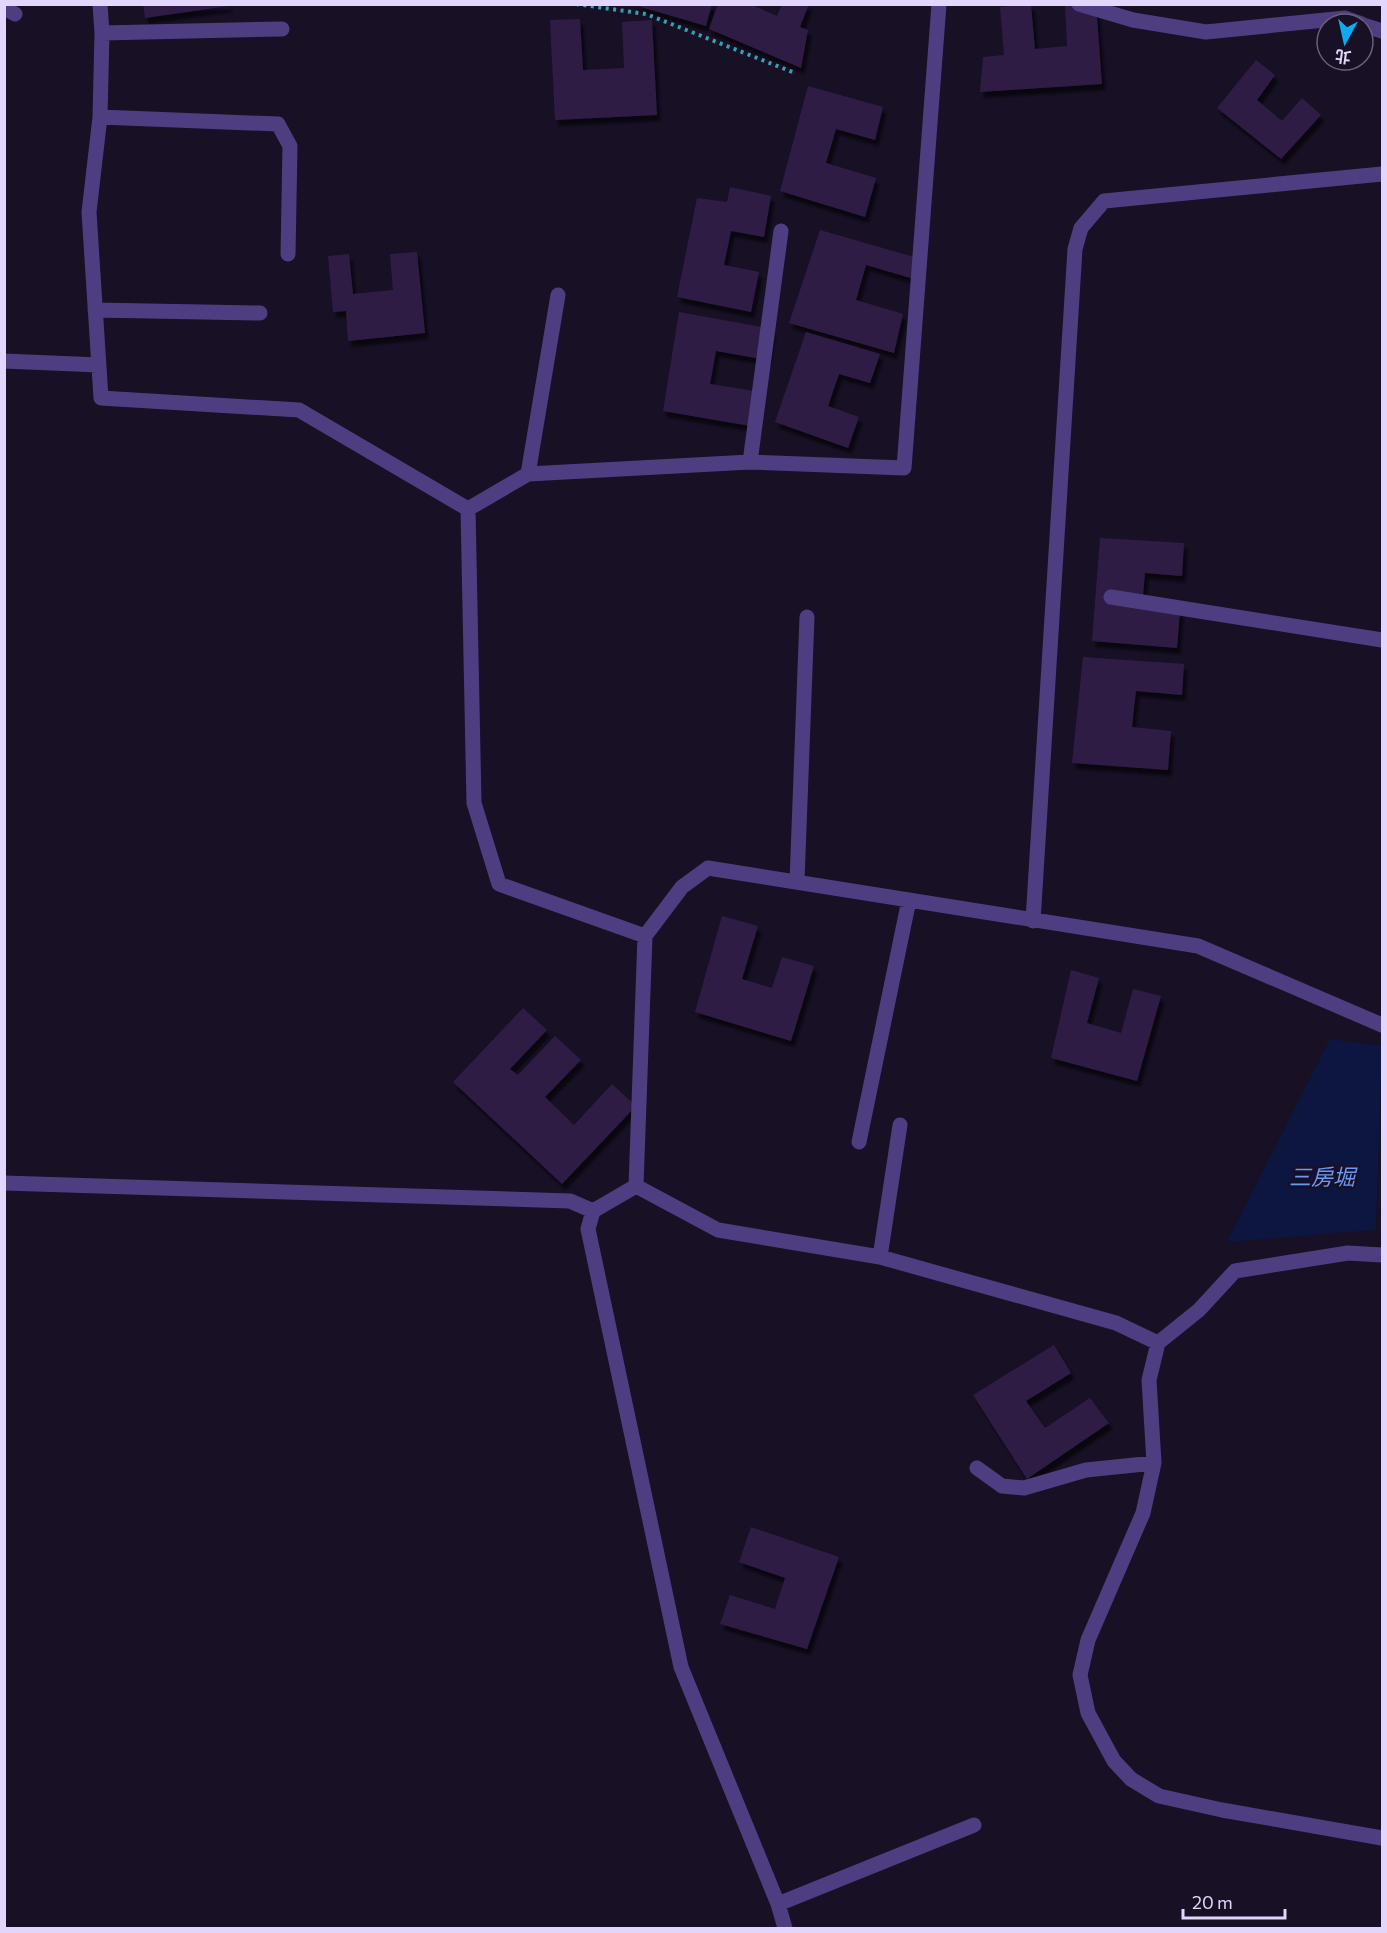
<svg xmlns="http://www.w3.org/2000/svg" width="1387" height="1933" font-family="Commissioner,'Noto Sans TC',sans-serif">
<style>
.water{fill:#0d1541}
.building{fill:#2d1d45;filter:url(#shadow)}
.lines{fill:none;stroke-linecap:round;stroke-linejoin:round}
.path{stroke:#369fb1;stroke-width:4;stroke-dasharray:3 4.5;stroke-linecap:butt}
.minor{stroke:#4e3e81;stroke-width:15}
.labels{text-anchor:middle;stroke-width:5;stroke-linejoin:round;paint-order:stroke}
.water-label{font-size:22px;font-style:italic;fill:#6998f7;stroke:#181025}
</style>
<defs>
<filter id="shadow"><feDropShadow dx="3.5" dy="6" stdDeviation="1.5" flood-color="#0009"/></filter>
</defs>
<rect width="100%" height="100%" fill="#181025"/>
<path class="water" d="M 1330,1039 L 1382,1046 L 1376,1230 L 1227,1242 Z"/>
<path class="building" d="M 143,4 L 229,4 L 229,6 L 145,18 Z
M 631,4 L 712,4 L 706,26 Z
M 718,4 L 750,4 L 777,16 L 782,4 L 809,4 L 800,27 L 808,30 L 801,68 L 709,29 Z
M 1031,4 L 1035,49 L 1067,46 L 1065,4 L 1096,4 L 1102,84 L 980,92 L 983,57 L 1004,55 L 1000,7 Z
M 580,19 L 583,70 L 624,68 L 622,22 L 652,20 L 657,115 L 555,120 L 550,20 Z
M 1256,60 L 1275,75 L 1257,100 L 1282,121 L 1302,98 L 1321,115 L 1281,159 L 1217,108 Z
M 808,86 L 883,107 L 875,140 L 836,129 L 826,163 L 876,178 L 865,217 L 780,191 Z
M 730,187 L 771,196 L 764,237 L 731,231 L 724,265 L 759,272 L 751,312 L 677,297 L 697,198 L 727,202 Z
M 820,230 L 921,259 L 914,279 L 866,265 L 856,300 L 903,314 L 894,353 L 789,323 Z
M 417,252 L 425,333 L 348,341 L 346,311 L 333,312 L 328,256 L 349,254 L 353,294 L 393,290 L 390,254 Z
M 679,312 L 772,329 L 767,360 L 716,351 L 710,384 L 761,392 L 756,427 L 663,411 Z
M 806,332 L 880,354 L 870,383 L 839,374 L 828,406 L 859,417 L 848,448 L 775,422 Z
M 1100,538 L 1184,543 L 1182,576 L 1145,573 L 1142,607 L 1180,611 L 1177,648 L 1092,641 Z
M 1083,657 L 1184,664 L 1182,695 L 1136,691 L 1132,727 L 1171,731 L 1168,770 L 1072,763 Z
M 722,916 L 758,926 L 742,979 L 772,988 L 782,957 L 814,966 L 791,1041 L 695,1012 Z
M 1071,970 L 1099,978 L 1087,1023 L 1121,1033 L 1133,989 L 1161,996 L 1137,1081 L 1051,1058 Z
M 523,1008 L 547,1030 L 510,1069 L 518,1075 L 555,1036 L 581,1060 L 545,1097 L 574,1125 L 612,1084 L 636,1106 L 562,1184 L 453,1082 Z
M 1054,1345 L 1071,1373 L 1026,1401 L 1045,1428 L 1090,1398 L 1109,1423 L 1027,1479 L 973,1395 Z
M 751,1527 L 839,1557 L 807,1649 L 720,1624 L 730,1595 L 775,1609 L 785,1578 L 739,1562 Z"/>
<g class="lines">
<path class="path" d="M 576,4 L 646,14 L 795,73"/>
<path class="minor" d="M 100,4 L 102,33 L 100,117 L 89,212 L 101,398 L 299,410 L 468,509 L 474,803 L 499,884 L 645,936 L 636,1186 L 593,1211 L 588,1229 L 681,1667 L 778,1904 L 785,1928
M 1079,4 L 1133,20 L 1206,32 L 1345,18 L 1362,24
M 4,8 L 15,14
M 1363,25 L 1382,31
M 102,33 L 282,29
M 100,117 L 278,124 L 290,146 L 288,254
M 95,310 L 260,313
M 4,361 L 99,365
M 750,462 L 781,231
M 528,474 L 558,295
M 468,509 L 528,474 L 750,462 L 904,468 L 939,4
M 1111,597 L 1382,640
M 797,881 L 807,617
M 1033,921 L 1075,249 L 1081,228 L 1104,201 L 1382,174
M 645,936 L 682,887 L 708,868 L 1198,946 L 1382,1025
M 859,1142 L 909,900
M 4,1183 L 570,1201 L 593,1211
M 636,1186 L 718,1230 L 880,1257 L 1116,1323 L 1158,1343 L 1199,1310 L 1235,1271 L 1348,1253 L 1382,1255
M 880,1257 L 900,1125
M 1158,1343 L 1149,1380 L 1154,1463 L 1143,1513 L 1088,1640 L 1080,1675 L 1088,1713 L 1114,1761 L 1131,1779 L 1159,1796 L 1222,1810 L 1382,1838
M 977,1468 L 1002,1486 L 1024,1488 L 1086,1470 L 1154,1463
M 778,1904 L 974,1825"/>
</g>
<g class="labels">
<g class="water-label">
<text x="1322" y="1185">三房堀</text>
</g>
</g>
<rect width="1387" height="1933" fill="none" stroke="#e2d6fd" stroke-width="12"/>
<g transform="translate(1345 42) rotate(188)"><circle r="28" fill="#181025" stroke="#695f7b" stroke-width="1.5"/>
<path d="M0-4.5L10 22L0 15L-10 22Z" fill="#0cacf2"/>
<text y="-9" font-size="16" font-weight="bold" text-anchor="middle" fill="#e2d6fd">北</text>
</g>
<path d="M1183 1909v9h102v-9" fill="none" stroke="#e2d6fd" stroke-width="3"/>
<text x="1192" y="1909" font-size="18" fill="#e2d6fd" stroke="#181025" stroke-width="4.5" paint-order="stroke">20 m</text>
</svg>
